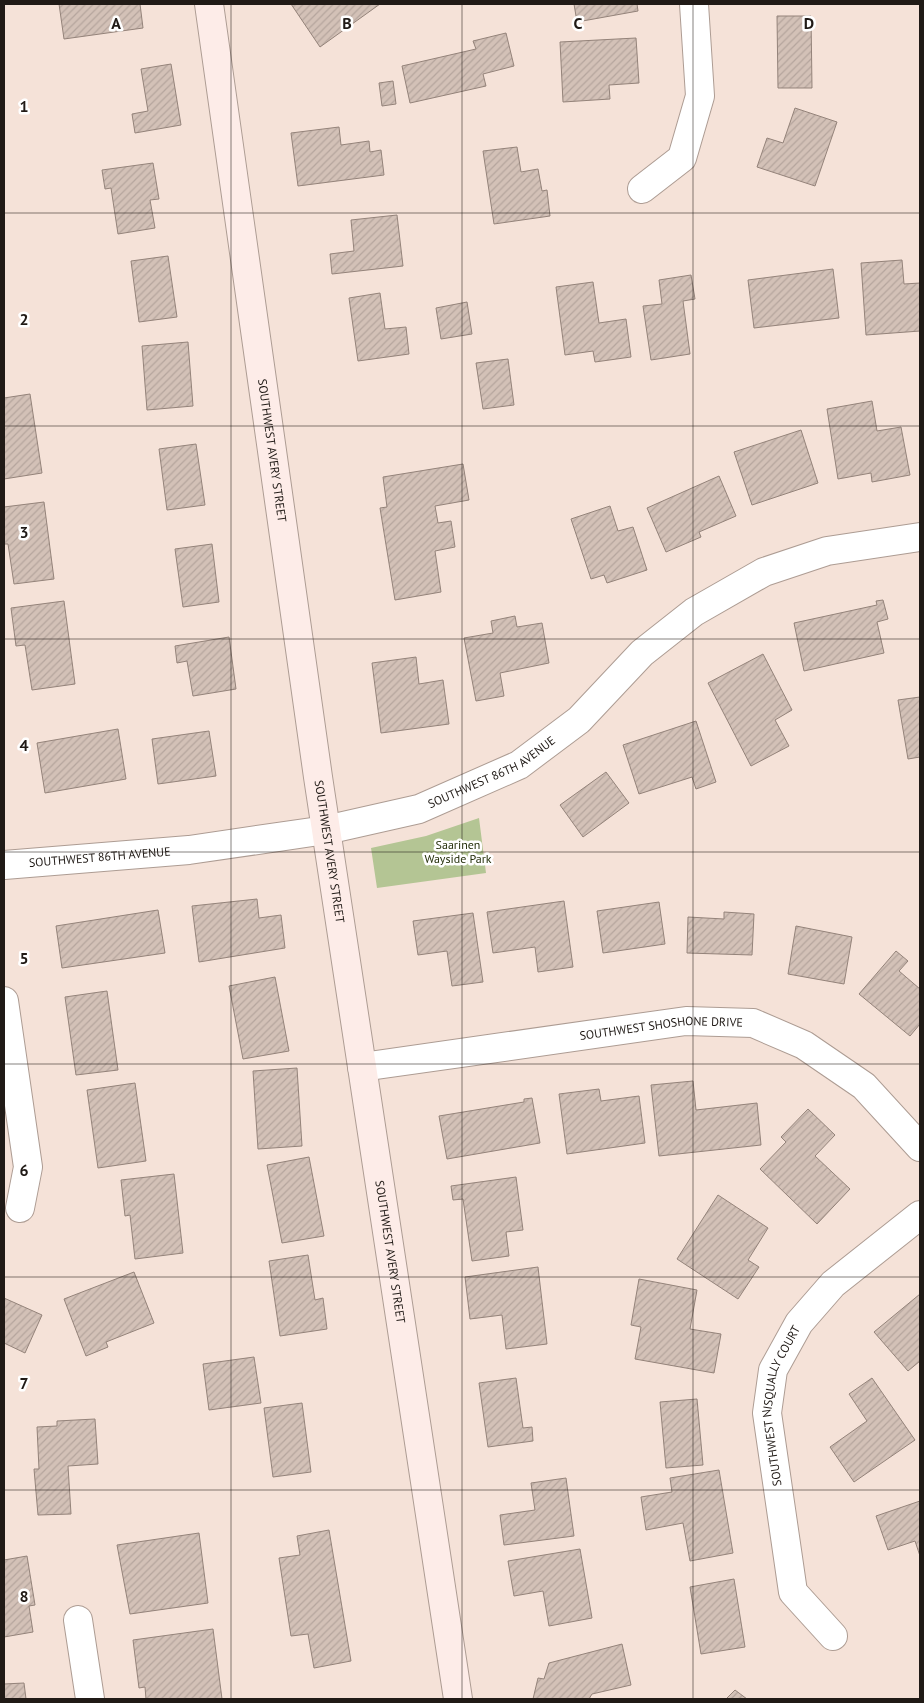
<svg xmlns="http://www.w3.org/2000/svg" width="924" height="1703" font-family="'PT Sans',sans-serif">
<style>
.green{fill:#b4c594}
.building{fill:url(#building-hatch);stroke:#94837a}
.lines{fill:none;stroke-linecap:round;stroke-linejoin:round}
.street-casing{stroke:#ad9c93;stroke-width:30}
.secondary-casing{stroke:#ad9c93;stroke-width:30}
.street{stroke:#fff;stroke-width:28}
.secondary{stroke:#fdece8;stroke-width:28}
.grid{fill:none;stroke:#201a16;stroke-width:1;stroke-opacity:0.55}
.labels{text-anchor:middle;stroke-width:5;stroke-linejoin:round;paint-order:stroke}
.street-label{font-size:12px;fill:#201a16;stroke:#fff}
.park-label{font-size:12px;fill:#242f0a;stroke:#fff}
.grid-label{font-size:16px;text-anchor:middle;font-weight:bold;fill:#201a16;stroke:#fff;stroke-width:5;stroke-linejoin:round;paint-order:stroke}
</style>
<defs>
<pattern id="building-hatch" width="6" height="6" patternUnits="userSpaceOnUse" patternTransform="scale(1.25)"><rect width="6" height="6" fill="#d3c1b7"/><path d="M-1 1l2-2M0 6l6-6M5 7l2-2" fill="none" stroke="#b5a59d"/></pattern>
</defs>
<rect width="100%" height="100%" fill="#f5e2d8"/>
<path class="green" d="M 479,818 L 486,873 L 377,888 L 371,848 L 426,836 Z"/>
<path class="building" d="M 59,4 L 140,4 L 143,28 L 64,39 Z
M 291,4 L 380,4 L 320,47 Z
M 574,4 L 637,4 L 638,11 L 577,22 Z
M 777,16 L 811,16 L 812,88 L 778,88 Z
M 506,33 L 514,66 L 483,74 L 486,86 L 410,103 L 402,66 L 476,49 L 473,41 Z
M 636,38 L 639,83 L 609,85 L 610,99 L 563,102 L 560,42 Z
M 171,64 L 181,125 L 135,133 L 132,114 L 148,111 L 141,69 Z
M 393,81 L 396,104 L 382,106 L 379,83 Z
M 795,108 L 837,122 L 815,186 L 757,167 L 767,138 L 783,143 Z
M 339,127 L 341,145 L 369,141 L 370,152 L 381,150 L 384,175 L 298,186 L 291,133 Z
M 517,147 L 521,172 L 538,169 L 542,191 L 547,190 L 550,216 L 494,224 L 483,151 Z
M 153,163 L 159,199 L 150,200 L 155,228 L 118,234 L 111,188 L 105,189 L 102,170 Z
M 397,215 L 403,266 L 332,274 L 330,254 L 354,251 L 351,220 Z
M 168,256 L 177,317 L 139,322 L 131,261 Z
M 902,260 L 904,284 L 920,283 L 920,331 L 866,335 L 861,263 Z
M 833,269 L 839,318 L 754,328 L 748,280 Z
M 691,275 L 695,299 L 683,301 L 690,354 L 651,360 L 643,306 L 662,304 L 659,280 Z
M 593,282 L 599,323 L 626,319 L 631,357 L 595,362 L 593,351 L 565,355 L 556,287 Z
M 380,293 L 385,329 L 406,327 L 409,354 L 358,361 L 349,298 Z
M 467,302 L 472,334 L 441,339 L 436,308 Z
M 188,342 L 193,406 L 147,410 L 142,346 Z
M 508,359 L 514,405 L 483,409 L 476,363 Z
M 30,394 L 42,473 L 4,479 L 4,398 Z
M 872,401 L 877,431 L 901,427 L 910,475 L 872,482 L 871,473 L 838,479 L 827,409 Z
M 801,430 L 818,483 L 752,505 L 734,452 Z
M 196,444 L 205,505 L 167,510 L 159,449 Z
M 463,464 L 469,500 L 435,506 L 438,523 L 451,521 L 455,547 L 435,551 L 441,592 L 395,600 L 380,508 L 387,507 L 383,477 Z
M 719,476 L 736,516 L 699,532 L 701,537 L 666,552 L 647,508 Z
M 44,502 L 54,579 L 14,584 L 8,544 L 4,544 L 4,507 Z
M 610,506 L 618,531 L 633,527 L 647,570 L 607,583 L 604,575 L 591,579 L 571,519 Z
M 212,544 L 219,602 L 183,607 L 175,549 Z
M 883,600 L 888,619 L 877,622 L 884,653 L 804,671 L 794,623 L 877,605 L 876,601 Z
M 64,601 L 75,684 L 32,690 L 25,645 L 16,646 L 11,608 Z
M 515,616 L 517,627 L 542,623 L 549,663 L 500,673 L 504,696 L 476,701 L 464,638 L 493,633 L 491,621 Z
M 229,637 L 236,689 L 193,696 L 187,661 L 177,663 L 175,646 Z
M 763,654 L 792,710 L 775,720 L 789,746 L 751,766 L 708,683 Z
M 416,657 L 419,684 L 443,680 L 449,724 L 381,733 L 372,663 Z
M 920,697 L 920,757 L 908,759 L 898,700 Z
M 696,721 L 716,782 L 696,789 L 692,777 L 639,794 L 623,745 Z
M 118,729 L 126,779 L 45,793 L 37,743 Z
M 209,731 L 216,776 L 158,784 L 152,739 Z
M 606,772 L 629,803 L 583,837 L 560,805 Z
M 257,899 L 259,918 L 281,915 L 285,948 L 199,962 L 192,906 Z
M 564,901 L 573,967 L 538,972 L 535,947 L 493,953 L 487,912 Z
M 659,902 L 665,944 L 603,953 L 597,911 Z
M 158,910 L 165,953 L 62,968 L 56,926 Z
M 724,912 L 754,914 L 752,955 L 687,953 L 688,917 L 724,919 Z
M 473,913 L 483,982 L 452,986 L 447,951 L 418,955 L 413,921 Z
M 796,926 L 852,937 L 844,984 L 788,974 Z
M 896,951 L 908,961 L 899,971 L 920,989 L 920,1024 L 910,1036 L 859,994 Z
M 275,977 L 289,1051 L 243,1059 L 229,986 Z
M 107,991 L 118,1070 L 76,1075 L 65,997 Z
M 297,1068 L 302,1146 L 258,1149 L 253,1071 Z
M 693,1081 L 696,1110 L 757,1103 L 761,1145 L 659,1156 L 651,1085 Z
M 135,1083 L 146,1161 L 98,1168 L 87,1090 Z
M 599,1089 L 601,1101 L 639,1096 L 645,1143 L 567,1154 L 559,1094 Z
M 532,1098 L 540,1143 L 447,1159 L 439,1116 L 524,1102 L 524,1099 Z
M 808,1109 L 835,1135 L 815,1156 L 850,1189 L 817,1224 L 760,1169 L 786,1142 L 781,1137 Z
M 309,1157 L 324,1236 L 282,1243 L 267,1165 Z
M 174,1174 L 183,1253 L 135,1259 L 130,1215 L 125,1216 L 121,1180 Z
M 516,1177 L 523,1230 L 506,1232 L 509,1256 L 472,1261 L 463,1199 L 453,1200 L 451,1186 Z
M 718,1195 L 768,1228 L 748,1260 L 759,1267 L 738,1299 L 677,1259 Z
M 308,1255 L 315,1300 L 323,1298 L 327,1329 L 280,1336 L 269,1261 Z
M 538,1267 L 547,1344 L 506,1349 L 502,1315 L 470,1319 L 465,1277 Z
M 134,1272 L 154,1323 L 106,1342 L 108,1347 L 86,1356 L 64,1299 Z
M 639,1279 L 697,1290 L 690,1329 L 721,1334 L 714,1373 L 635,1359 L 641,1327 L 631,1325 Z
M 920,1294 L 920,1361 L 908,1371 L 874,1332 Z
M 4,1298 L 42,1315 L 25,1353 L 4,1343 Z
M 254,1357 L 261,1403 L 209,1410 L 203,1364 Z
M 516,1378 L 523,1428 L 532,1427 L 533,1441 L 488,1447 L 479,1383 Z
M 872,1378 L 915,1440 L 854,1482 L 830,1447 L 867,1421 L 849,1394 Z
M 697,1399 L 703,1465 L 666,1468 L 660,1402 Z
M 302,1403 L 311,1472 L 273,1477 L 264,1408 Z
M 95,1419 L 98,1464 L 68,1466 L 71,1514 L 38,1515 L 34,1469 L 39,1469 L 37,1427 L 57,1426 L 57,1421 Z
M 719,1470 L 733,1553 L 690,1561 L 683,1523 L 646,1530 L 641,1497 L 672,1492 L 670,1478 Z
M 566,1478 L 574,1536 L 504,1545 L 500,1515 L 535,1510 L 531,1483 Z
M 920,1501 L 920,1556 L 915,1541 L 888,1550 L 876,1516 Z
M 329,1530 L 351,1661 L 314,1668 L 308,1634 L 291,1636 L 279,1558 L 300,1555 L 297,1536 Z
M 199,1533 L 208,1603 L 130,1614 L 117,1545 Z
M 580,1549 L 592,1618 L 549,1626 L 543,1591 L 514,1596 L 508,1561 Z
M 27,1556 L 35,1605 L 29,1606 L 33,1632 L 4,1637 L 4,1560 Z
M 734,1579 L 745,1647 L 701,1654 L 690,1587 Z
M 213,1629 L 222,1699 L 146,1699 L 145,1687 L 139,1688 L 133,1640 Z
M 622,1644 L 631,1685 L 592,1694 L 589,1699 L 533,1699 L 538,1678 L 544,1679 L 549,1663 Z
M 24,1683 L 26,1699 L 4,1699 L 4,1684 Z
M 735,1690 L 747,1699 L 726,1699 Z"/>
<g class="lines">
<g class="street-casing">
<g id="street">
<path d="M 642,189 L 682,158 L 700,96 L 694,4"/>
<path id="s1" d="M 4,865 L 189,850 L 326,830 L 419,809 L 519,765 L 579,720 L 642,653 L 694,612 L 764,572 L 827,551 L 920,537"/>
<path d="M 4,1001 L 28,1167 L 20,1208"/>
<path id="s2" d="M 362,1067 L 686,1021 L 753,1023 L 804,1045 L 864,1086 L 920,1147"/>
<path d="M 78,1620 L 90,1699"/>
<path id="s3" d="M 833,1636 L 793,1592 L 767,1413 L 773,1370 L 799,1323 L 833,1284 L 920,1215"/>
</g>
</g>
<g class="secondary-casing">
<g id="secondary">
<path id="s4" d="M 209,4 L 318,777 L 458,1699"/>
</g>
</g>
<use href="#street" class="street"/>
<use href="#secondary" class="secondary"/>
</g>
<path class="grid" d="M 231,4 L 231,1699M 462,4 L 462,1699M 693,4 L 693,1699M 4,213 L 920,213M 4,426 L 920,426M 4,639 L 920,639M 4,852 L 920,852M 4,1064 L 920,1064M 4,1277 L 920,1277M 4,1490 L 920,1490"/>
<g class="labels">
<g class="street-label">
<text dy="4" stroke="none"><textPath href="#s4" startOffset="451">SOUTHWEST AVERY STREET</textPath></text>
<text dy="4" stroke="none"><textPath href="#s1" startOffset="501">SOUTHWEST 86TH AVENUE</textPath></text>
<text dy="4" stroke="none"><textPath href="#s4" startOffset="856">SOUTHWEST AVERY STREET</textPath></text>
<text dy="4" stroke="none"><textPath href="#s1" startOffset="96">SOUTHWEST 86TH AVENUE</textPath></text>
<text dy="4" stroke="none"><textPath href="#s2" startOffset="302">SOUTHWEST SHOSHONE DRIVE</textPath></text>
<text dy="4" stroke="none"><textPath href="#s4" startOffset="1261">SOUTHWEST AVERY STREET</textPath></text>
<text dy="4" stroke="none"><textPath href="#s3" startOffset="250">SOUTHWEST NISQUALLY COURT</textPath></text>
</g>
<g class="park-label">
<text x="458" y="849">Saarinen<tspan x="458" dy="14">Wayside Park</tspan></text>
</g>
</g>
<g class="grid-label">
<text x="116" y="29">A</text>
<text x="347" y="29">B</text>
<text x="578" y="29">C</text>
<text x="809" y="29">D</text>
<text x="24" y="112">1</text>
<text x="24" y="325">2</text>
<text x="24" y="538">3</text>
<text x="24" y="751">4</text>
<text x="24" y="964">5</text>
<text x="24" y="1176">6</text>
<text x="24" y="1389">7</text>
<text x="24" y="1602">8</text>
</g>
<rect width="924" height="1703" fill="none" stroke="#201a16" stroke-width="10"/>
</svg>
